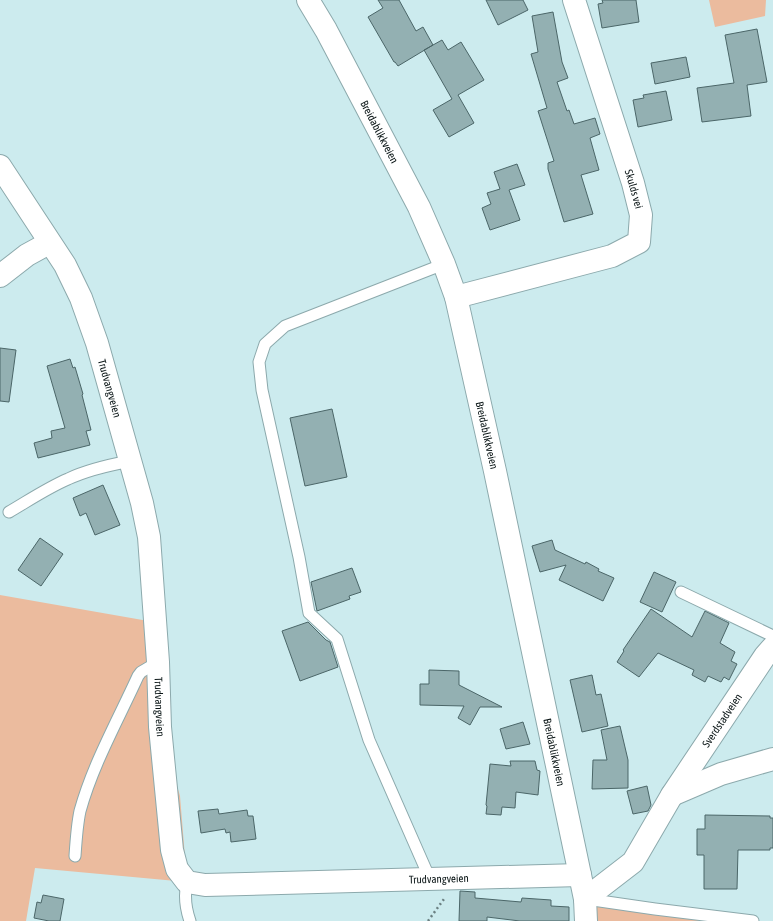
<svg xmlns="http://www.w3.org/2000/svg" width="773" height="921" font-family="'Asap Condensed',sans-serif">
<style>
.green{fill:#ebbb9e}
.building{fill:#93b0b2;stroke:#4b6668}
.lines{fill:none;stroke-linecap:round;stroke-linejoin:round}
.service-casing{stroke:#8ca9ac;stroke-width:13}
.minor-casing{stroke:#8ca9ac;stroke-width:24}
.path{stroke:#6a7f81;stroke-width:2.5;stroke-dasharray:2 3;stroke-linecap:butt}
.service{stroke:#fff;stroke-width:11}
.minor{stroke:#fff;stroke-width:22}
.labels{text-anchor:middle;stroke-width:4;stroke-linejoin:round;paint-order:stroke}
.street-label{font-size:11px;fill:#0a1516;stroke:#fff}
</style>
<rect width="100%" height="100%" fill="#ccebee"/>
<path class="green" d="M 709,0 L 766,0 L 765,16 L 715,27 Z
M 0,595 L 154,622 L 160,727 L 180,796 L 187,882 L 35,868 L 26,921 L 0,921 Z
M 585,899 L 753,921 L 584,921 Z"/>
<path class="building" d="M 378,0 L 399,0 L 416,31 L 423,27 L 433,45 L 398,66 L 395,62 L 394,62 L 368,17 L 383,8 Z
M 486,0 L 523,0 L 528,10 L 498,25 Z
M 602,0 L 636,0 L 639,22 L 602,28 L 598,4 L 603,3 Z
M 553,12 L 562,62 L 568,78 L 557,82 L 567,111 L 569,110 L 574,124 L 595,118 L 600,134 L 590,138 L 599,170 L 581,175 L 593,214 L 564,222 L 548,169 L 548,163 L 554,161 L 538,111 L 547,108 L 531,54 L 538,52 L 532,16 Z
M 757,29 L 767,82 L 747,85 L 751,116 L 702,122 L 697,88 L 734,83 L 725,35 Z
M 442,40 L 448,50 L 461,42 L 484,80 L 458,95 L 474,123 L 449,137 L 433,110 L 452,99 L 424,50 Z
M 686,57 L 690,77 L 655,84 L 651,63 Z
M 666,91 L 672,120 L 638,127 L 633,100 L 644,98 L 643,95 Z
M 517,164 L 525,185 L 509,190 L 520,220 L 490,230 L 482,208 L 491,204 L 487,193 L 500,189 L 494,172 Z
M 0,348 L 16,350 L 9,402 L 0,401 Z
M 70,359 L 73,368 L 75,367 L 83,394 L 82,395 L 91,430 L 86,431 L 90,445 L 38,458 L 34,443 L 52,438 L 51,431 L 65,428 L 47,366 Z
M 332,409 L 347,477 L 305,486 L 290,418 Z
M 103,485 L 120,525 L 95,535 L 86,513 L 80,516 L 73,498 Z
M 40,538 L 63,554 L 41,586 L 18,570 Z
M 552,540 L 555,550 L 585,564 L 586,562 L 599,569 L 598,571 L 614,578 L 603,601 L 559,580 L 566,565 L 540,572 L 532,546 Z
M 352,568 L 361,592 L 349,596 L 350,599 L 317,611 L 311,582 Z
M 654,572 L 676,582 L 662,612 L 640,602 Z
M 651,609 L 692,637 L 705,611 L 729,623 L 720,643 L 735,652 L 731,661 L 737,664 L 729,680 L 724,677 L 721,682 L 708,676 L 705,682 L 692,675 L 694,670 L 658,653 L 639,677 L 617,662 L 624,651 L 623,650 Z
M 308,622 L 326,640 L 330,642 L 338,667 L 300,681 L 282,631 Z
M 429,670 L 459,671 L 459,685 L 502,707 L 480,707 L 470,725 L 458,718 L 464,706 L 420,705 L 420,684 L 429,684 Z
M 592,675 L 596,695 L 601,694 L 608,726 L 582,732 L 570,680 Z
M 523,722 L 530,744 L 506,749 L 500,729 Z
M 620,726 L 628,760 L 628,788 L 592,789 L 593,760 L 607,760 L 601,730 Z
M 510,761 L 535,761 L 537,770 L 540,771 L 538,795 L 516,792 L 515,808 L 502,807 L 501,815 L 486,814 L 487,806 L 486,805 L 490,764 L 511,766 Z
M 647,786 L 651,805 L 648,811 L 633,814 L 627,791 Z
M 218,809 L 219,814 L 247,810 L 248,816 L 253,816 L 256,839 L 231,842 L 230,832 L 226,833 L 225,829 L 201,833 L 198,811 Z
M 705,815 L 770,816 L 770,818 L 773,818 L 773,848 L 770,848 L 770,850 L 738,850 L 737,889 L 704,889 L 704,855 L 697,855 L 697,829 L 705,829 Z
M 460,891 L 475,892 L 475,898 L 521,902 L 522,898 L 551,900 L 551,906 L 569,907 L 569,921 L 520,921 L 487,917 L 487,921 L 459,921 Z
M 43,895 L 64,899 L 60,921 L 49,921 L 34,918 L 37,902 L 41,903 Z"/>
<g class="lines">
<g class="service-casing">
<path id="service" d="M 9,512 C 28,501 47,488 68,479 C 87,470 109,465 130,461
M 681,592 L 773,636
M 75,856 C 76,841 77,825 80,811 C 93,764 118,720 138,676 L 141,672 L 158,662
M 430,879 L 369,740 L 337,639 L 309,613 L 299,557 L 262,390 L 259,362 L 265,344 L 285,326 L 444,264
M 187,882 C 184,896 185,907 190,921
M 586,899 L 655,909 L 753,921"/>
</g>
<g class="minor-casing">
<g id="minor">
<path id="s1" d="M 308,0 L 326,30 L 419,207 L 444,264 L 456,297 L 495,471 L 580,875 L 585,899 L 586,921"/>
<path id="s2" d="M 0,166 L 65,265 L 81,298 L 97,343 L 142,503 L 149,537 L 158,662 L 160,727 L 172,850 L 177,869 L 187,882 L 205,885 L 580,875"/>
<path d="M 0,276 L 27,255 L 49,243"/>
<path d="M 456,297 L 612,256 L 639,242 L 641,215 L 633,183 L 574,0"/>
<path d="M 672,795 L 721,774 L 773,759"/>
<path id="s3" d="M 585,899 L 633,862 L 672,795 L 765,656 L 773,647"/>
</g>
</g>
<path class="path" d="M 428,921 L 444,899"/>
<use href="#service" class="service"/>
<use href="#minor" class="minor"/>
</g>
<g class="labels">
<g class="street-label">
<text dy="4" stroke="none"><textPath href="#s1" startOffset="150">Breidablikkveien</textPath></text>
<text transform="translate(634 189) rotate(74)" y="4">Skulds vei</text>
<text dy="4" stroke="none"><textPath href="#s2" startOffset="250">Trudvangveien</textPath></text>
<text dy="4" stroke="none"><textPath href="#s1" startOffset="474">Breidablikkveien</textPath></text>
<text dy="4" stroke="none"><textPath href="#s2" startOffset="574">Trudvangveien</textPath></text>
<text dy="4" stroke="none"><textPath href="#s3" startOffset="228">Sverdstadveien</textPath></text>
<text dy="4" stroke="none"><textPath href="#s1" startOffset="798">Breidablikkveien</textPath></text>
<text dy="4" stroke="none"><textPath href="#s2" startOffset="1006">Trudvangveien</textPath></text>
</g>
</g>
</svg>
